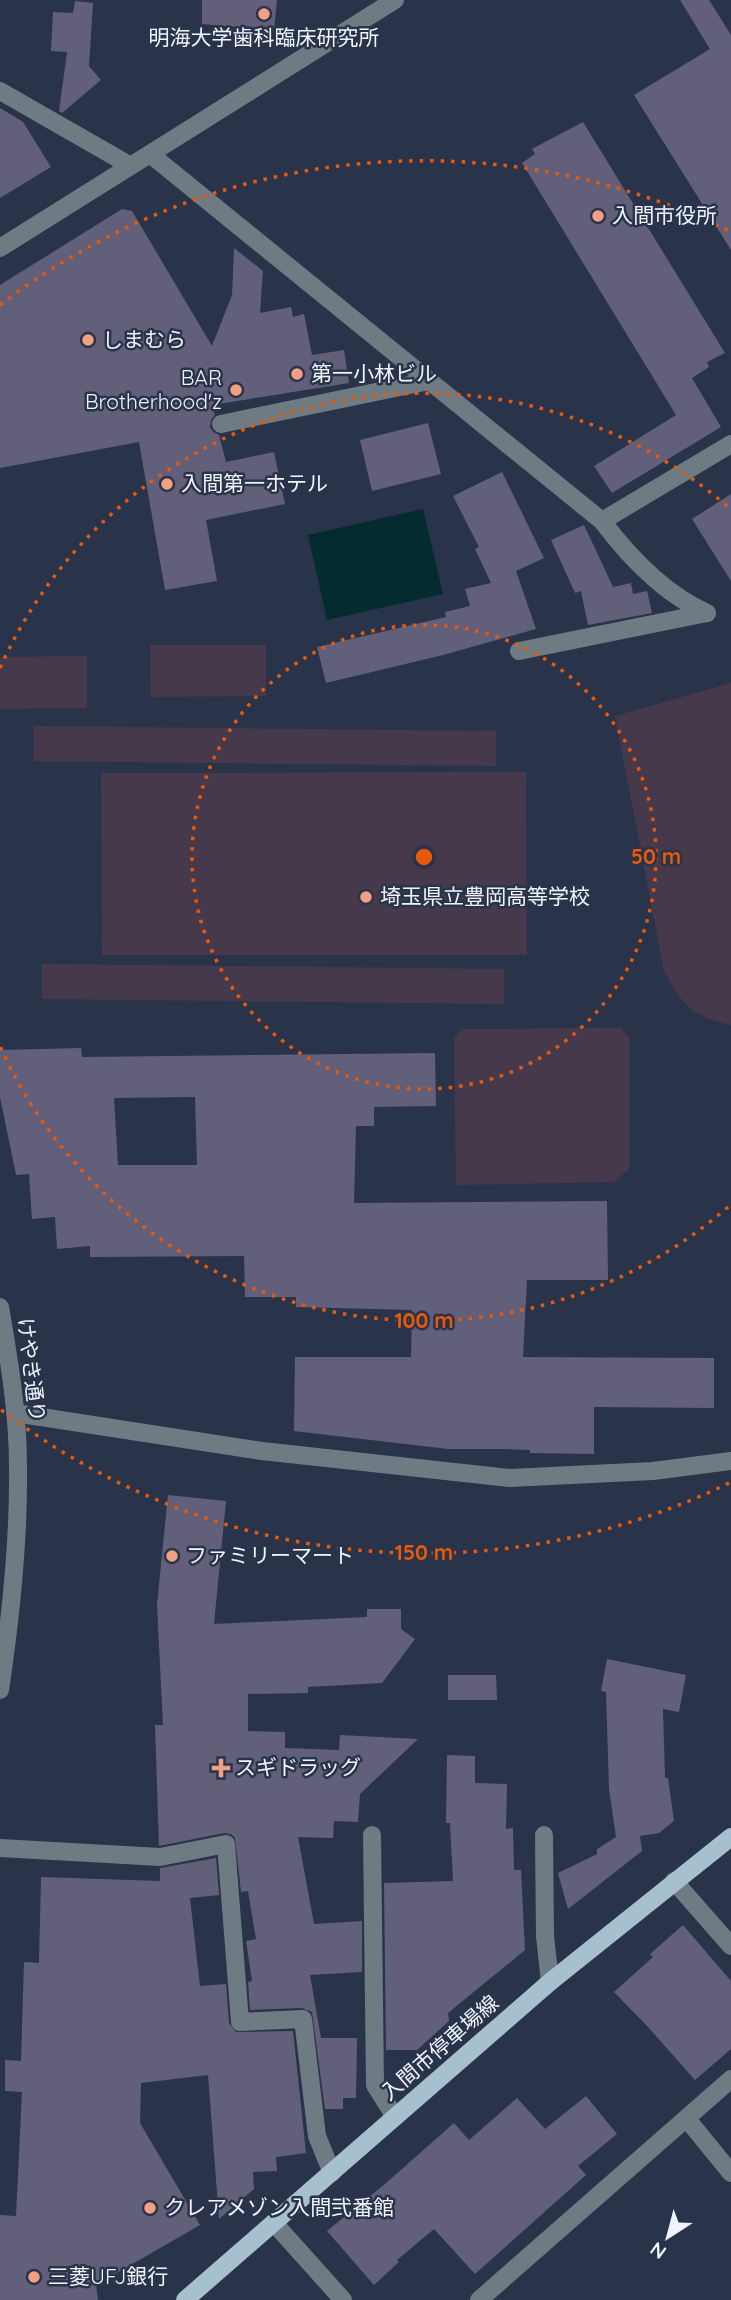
<svg xmlns="http://www.w3.org/2000/svg" width="731" height="2300" font-family="Quicksand,'Noto Sans JP',sans-serif">
<style>
.green{fill:#47394c}
.water{fill:#032b30}
.building{fill:#625f7a;fill-rule:evenodd}
.lines{fill:none;stroke-linecap:round;stroke-linejoin:round}
.minor{stroke:#6e7b83;stroke-width:18}
.major{stroke:#a6c0d0;stroke-width:18}
.ring{fill:none;stroke:#e8590c;stroke-width:3.5;stroke-dasharray:3.5 7}
.poi-dot{fill:#f39f84;stroke:#29344a;stroke-width:2.5}
.labels{text-anchor:middle;stroke-width:5;stroke-linejoin:round;paint-order:stroke}
.poi-label{font-size:21px;fill:#eff4fd;stroke:#29344a;text-anchor:start}
.street-label{font-size:21px;fill:#eff4fd;stroke:#29344a}
.centre{fill:#e8590c;stroke:#29344a;stroke-width:3.5}
.ring-label{font-size:21px;text-anchor:middle;font-weight:bold;fill:#e8590c;stroke:#29344a;stroke-width:5;stroke-linejoin:round;paint-order:stroke}
</style>
<rect width="100%" height="100%" fill="#29344a"/>
<path class="green" d="M 150,645 L 266,645 L 266,696 L 151,697 Z
M 87,656 L 87,708 L 0,709 L 0,657 Z
M 731,683 L 731,1025 C 690,1016 684,1006 664,971 L 615,716 Z
M 34,726 L 496,731 L 496,766 L 34,761 Z
M 526,772 L 527,955 L 102,955 L 101,773 Z
M 42,964 L 504,969 L 504,1004 L 42,999 Z
M 621,1028 L 629,1038 L 629,1169 L 614,1182 L 456,1185 L 454,1039 L 462,1029 Z"/>
<path class="water" d="M 423,509 L 443,594 L 327,620 L 308,535 Z"/>
<path class="building" d="M 202,0 L 277,0 L 274,30 L 202,24 Z
M 680,0 L 709,0 L 731,35 L 731,250 L 634,95 L 710,49 Z
M 75,1 L 93,3 L 89,66 L 101,80 L 62,113 L 59,111 L 67,52 L 51,51 L 53,12 L 73,13 Z
M 0,108 L 23,122 L 51,167 L 0,198 Z
M 583,122 L 725,353 L 707,362 L 709,367 L 692,378 L 721,427 L 612,493 L 594,466 L 676,415 L 522,163 L 535,154 L 532,149 Z
M 122,209 L 132,211 L 212,346 L 232,295 L 234,248 L 263,271 L 260,313 L 291,307 L 293,317 L 304,314 L 312,355 L 344,350 L 349,383 L 212,405 L 215,415 L 211,420 L 210,427 L 213,432 L 219,435 L 226,462 L 274,452 L 285,504 L 206,520 L 217,581 L 165,590 L 139,442 L 0,468 L 0,285 Z
M 428,423 L 441,474 L 372,491 L 360,440 Z
M 502,472 L 544,558 L 516,571 L 536,629 L 443,655 L 326,683 L 317,647 L 446,617 L 445,612 L 470,606 L 465,589 L 491,583 L 475,549 L 479,547 L 453,496 Z
M 731,494 L 731,581 L 692,519 Z
M 584,525 L 613,587 L 631,583 L 633,594 L 647,591 L 652,613 L 588,625 L 581,591 L 575,593 L 551,540 Z
M 81,1048 L 82,1057 L 435,1053 L 436,1106 L 374,1107 L 374,1126 L 356,1126 L 354,1203 L 607,1201 L 608,1280 L 527,1280 L 523,1357 L 714,1358 L 714,1408 L 594,1407 L 594,1454 L 530,1453 L 530,1450 L 502,1449 L 448,1449 L 294,1431 L 295,1357 L 411,1357 L 412,1310 L 296,1307 L 296,1297 L 245,1297 L 244,1256 L 90,1257 L 90,1246 L 57,1249 L 55,1217 L 32,1219 L 29,1174 L 16,1175 L 0,1097 L 0,1050 ZM 195,1097 L 197,1165 L 118,1165 L 114,1098 Z
M 168,1495 L 226,1501 L 214,1624 L 367,1617 L 367,1609 L 401,1609 L 401,1629 L 415,1639 L 382,1683 L 308,1687 L 308,1693 L 248,1694 L 248,1731 L 285,1732 L 285,1748 L 339,1750 L 340,1735 L 418,1739 L 360,1794 L 358,1822 L 334,1821 L 333,1838 L 298,1837 L 314,1924 L 362,1921 L 362,1972 L 310,1975 L 321,2038 L 357,2038 L 356,2098 L 343,2098 L 343,2109 L 325,2109 L 312,2012 L 302,2008 L 250,2010 L 248,1982 L 252,1981 L 246,1941 L 256,1939 L 248,1891 L 241,1892 L 235,1838 L 231,1834 L 224,1833 L 159,1846 L 155,1725 L 163,1725 L 157,1605 Z
M 607,1659 L 686,1675 L 679,1712 L 663,1709 L 665,1778 L 668,1778 L 674,1821 L 659,1833 L 640,1836 L 642,1851 L 568,1909 L 558,1873 L 597,1854 L 597,1849 L 616,1837 L 609,1789 L 606,1692 L 601,1691 Z
M 448,1675 L 496,1675 L 497,1700 L 448,1700 Z
M 447,1755 L 475,1756 L 475,1783 L 507,1784 L 506,1829 L 513,1828 L 514,1870 L 521,1870 L 525,1950 L 448,2013 L 449,2021 L 417,2050 L 386,2050 L 384,1883 L 453,1881 L 450,1823 L 446,1823 Z
M 216,1858 L 219,1895 L 190,1898 L 200,1986 L 226,1984 L 229,2023 L 236,2032 L 293,2031 L 306,2153 L 276,2157 L 277,2171 L 253,2172 L 254,2189 L 219,2219 L 208,2075 L 141,2083 L 140,2123 L 200,2225 L 96,2285 L 98,2300 L 0,2300 L 0,2215 L 16,2216 L 22,2092 L 5,2091 L 5,2060 L 21,2061 L 24,1962 L 39,1963 L 41,1877 L 160,1881 L 160,1868 Z
M 683,1925 L 731,1981 L 731,2049 L 695,2080 L 648,2027 L 614,1992 L 653,1957 L 650,1954 Z
M 586,2096 L 617,2134 L 578,2166 L 586,2175 L 475,2274 L 434,2229 L 397,2260 L 399,2262 L 374,2285 L 327,2231 L 386,2183 L 454,2123 L 469,2140 L 517,2098 L 545,2129 Z"/>
<g class="lines">
<path class="minor" d="M 0,91 L 131,166
M 150,154 L 602,521 L 731,444
M 0,248 L 395,0
M 221,424 L 429,381
M 602,521 C 630,558 664,594 707,613
M 519,651 L 707,613
M 0,1307 C 9,1359 18,1413 18,1466 C 19,1541 11,1616 0,1690
M 15,1413 L 262,1451 L 510,1478 L 653,1471 L 731,1461
M 372,1835 L 375,2085 L 395,2117
M 544,1835 L 545,1936 L 550,1982
M 0,1848 L 160,1857 L 226,1844 L 240,2022 L 303,2019 L 317,2136 L 332,2173
M 674,1881 L 731,1946
M 687,2119 L 731,2173
M 274,2223 L 343,2300
M 479,2300 L 731,2079"/>
<path class="major" d="M 185,2300 L 550,1982 L 731,1837"/>
</g>
<g class="ring">
<circle cx="424" cy="857" r="232"/>
<path d="M728 1207A464 464 0 0 1 0 1046M0 668A464 464 0 0 1 728 507"/>
<path d="M729 1483A696 696 0 0 1 0 1409M0 305A696 696 0 0 1 729 231"/>
</g>
<g class="poi-dot">
<circle cx="264" cy="14" r="7"/>
<circle cx="598" cy="216" r="7"/>
<circle cx="88" cy="340" r="7"/>
<circle cx="297" cy="374" r="7"/>
<circle cx="236" cy="390" r="7"/>
<circle cx="167" cy="484" r="7"/>
<circle cx="366" cy="897" r="7"/>
<circle cx="172" cy="1556" r="7"/>
<path d="M217.5 1757.5h7v7h7v7h-7v7h-7v-7h-7v-7h7z"/>
<circle cx="150" cy="2208" r="7"/>
<circle cx="34" cy="2277" r="7"/>
</g>
<g class="labels">
<g class="poi-label">
<text x="264" y="45" text-anchor="middle">明海大学歯科臨床研究所</text>
<text x="612" y="223">入間市役所</text>
<text x="102" y="347">しまむら</text>
<text x="311" y="381">第一小林ビル</text>
<text x="222" y="385" text-anchor="end">BAR<tspan x="222" dy="24">Brotherhood'z</tspan></text>
<text x="181" y="491">入間第一ホテル</text>
<text x="380" y="904">埼玉県立豊岡高等学校</text>
<text x="186" y="1563">ファミリーマート</text>
<text x="235" y="1775">スギドラッグ</text>
<text x="164" y="2215">クレアメゾン入間弐番館</text>
<text x="48" y="2284">三菱UFJ銀行</text>
</g>
<g class="street-label">
<text transform="translate(31 1370) rotate(83)" y="7">けやき通り</text>
<text transform="translate(440 2048) rotate(-41)" y="7">入間市停車場線</text>
</g>
</g>
<circle cx="424" cy="857" r="10" class="centre"/>
<g class="ring-label">
<text x="656" y="864">50 m</text>
<text x="424" y="1328">100 m</text>
<text x="424" y="1560">150 m</text>
</g>
<g transform="translate(668 2237) rotate(216)" stroke="#29344a" stroke-width="5" paint-order="stroke">
<path d="M0-5L12 26L0 18L-12 26Z" fill="#eff4fd"/>
<text y="-10" font-size="19" font-weight="bold" text-anchor="middle" fill="#eff4fd">N</text>
</g>
</svg>
